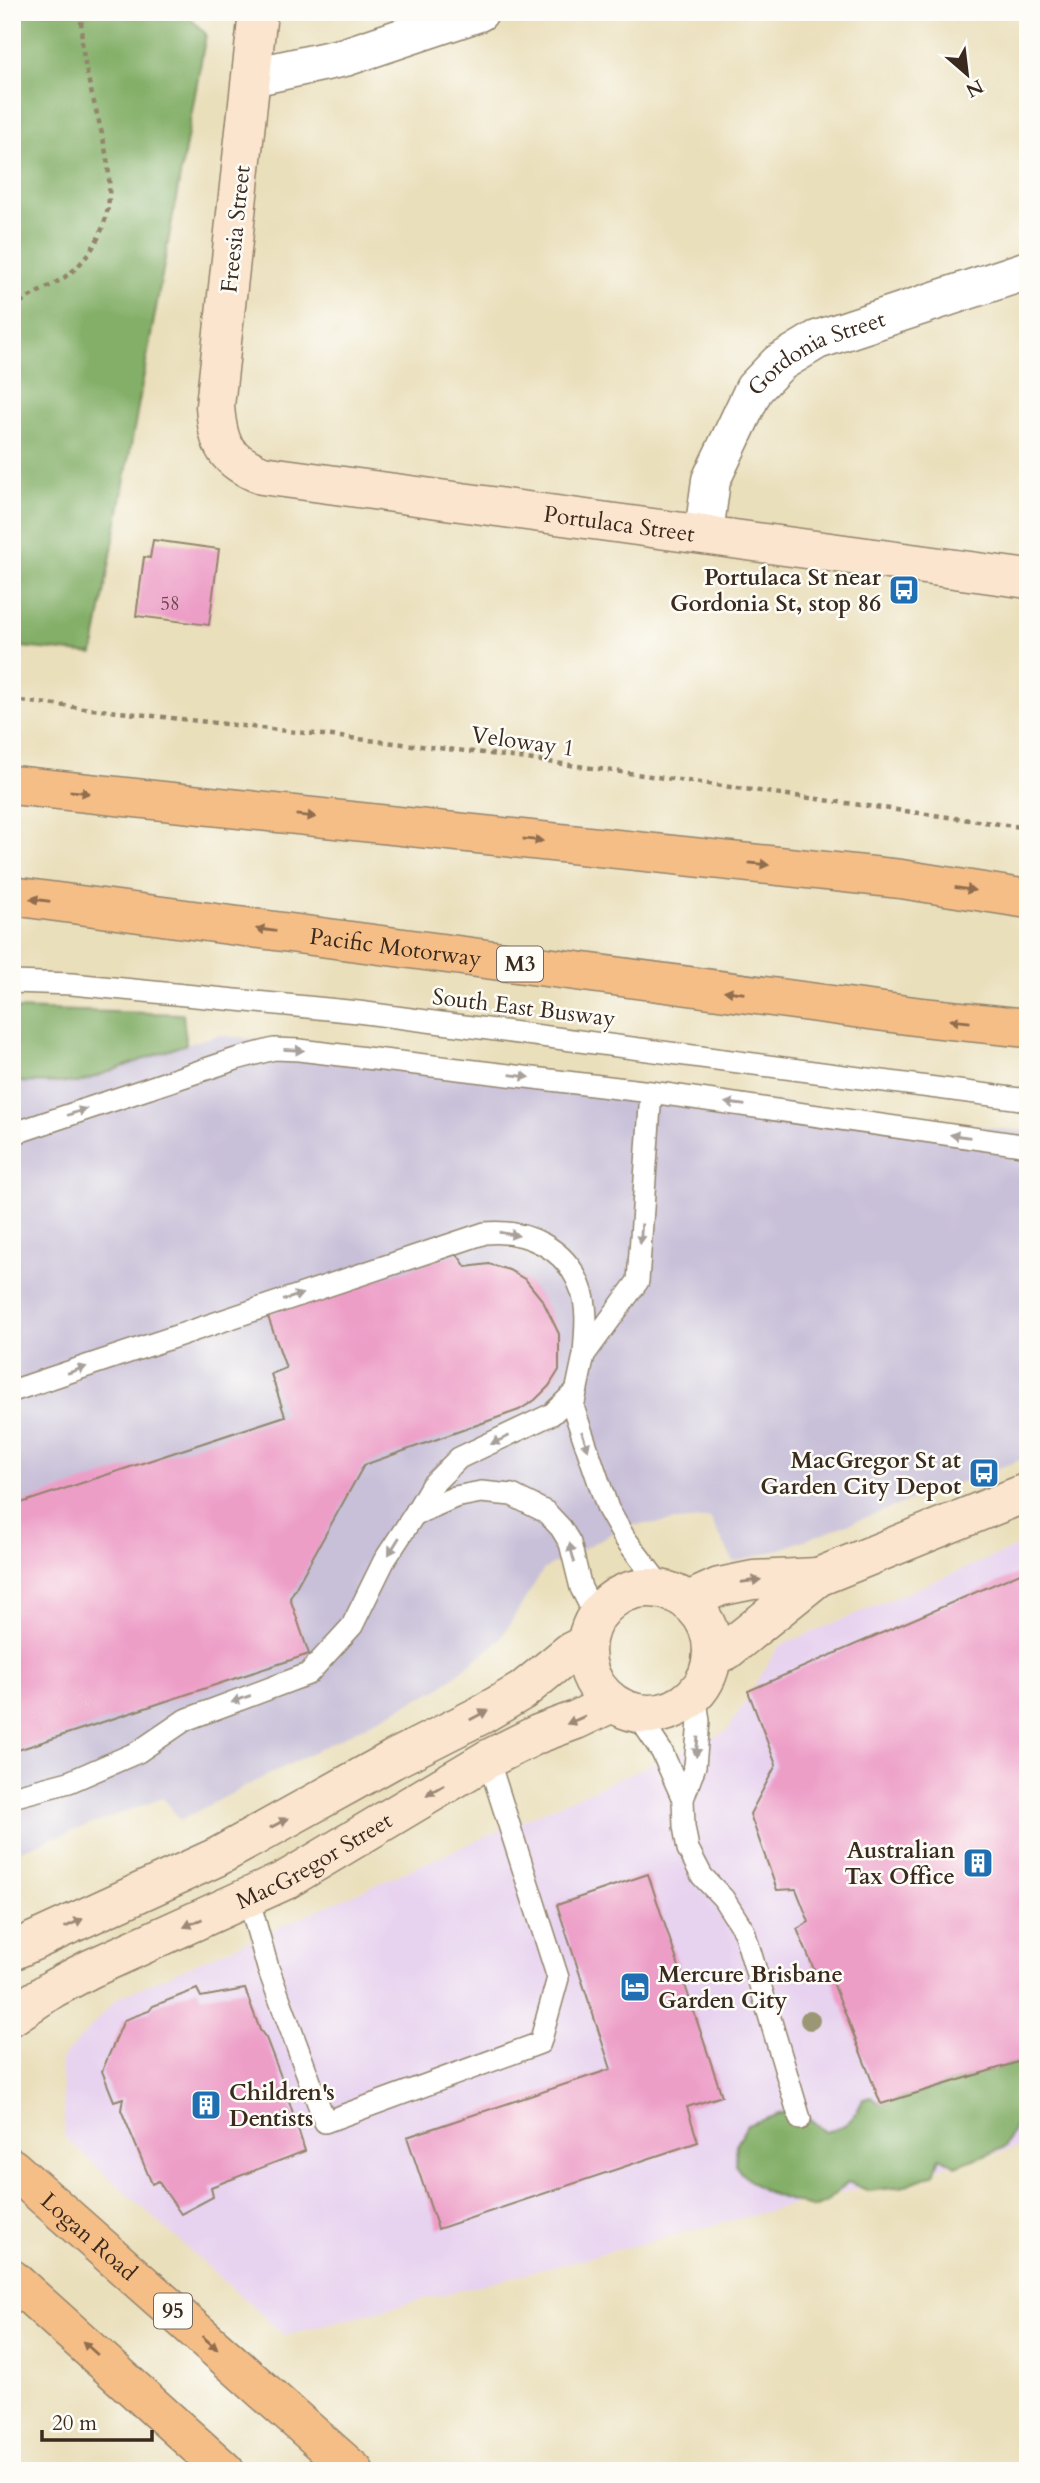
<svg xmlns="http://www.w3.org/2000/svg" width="1040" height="2483" font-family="Cardo,serif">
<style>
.built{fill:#e7d2ef}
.industrial{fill:#c8bfd8}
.forest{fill:#83af67;stroke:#5f6c42;stroke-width:2}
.building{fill:#ed9ec7}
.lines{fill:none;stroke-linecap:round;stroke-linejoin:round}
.lane-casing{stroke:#92846c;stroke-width:24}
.street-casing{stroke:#92846c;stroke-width:41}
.secondary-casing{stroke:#92846c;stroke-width:41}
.primary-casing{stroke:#92846c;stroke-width:41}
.highway-casing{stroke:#92846c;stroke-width:41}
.path{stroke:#92846c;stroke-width:4.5;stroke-dasharray:5 5;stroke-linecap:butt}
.lane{stroke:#fff;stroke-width:21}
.street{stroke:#fff;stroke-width:38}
.secondary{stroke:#fbe5cf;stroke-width:38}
.primary{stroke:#f6be87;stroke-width:38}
.highway{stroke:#f6be87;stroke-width:38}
.tree{fill:#9b9673}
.oneway{fill:#8f6d4d}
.oneway2{fill:#a79f9a}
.oneway3{fill:#9b8876}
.labels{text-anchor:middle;stroke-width:5;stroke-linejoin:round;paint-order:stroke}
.number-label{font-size:19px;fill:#684748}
.shield{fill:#fdfcf7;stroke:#75695f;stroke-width:2}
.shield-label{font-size:21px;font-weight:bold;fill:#3b2a1e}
.street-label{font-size:23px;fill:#3b2a1e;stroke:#fdfcf7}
.poi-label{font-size:23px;font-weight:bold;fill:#3b2a1e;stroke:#fdfcf7;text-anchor:end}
</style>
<rect width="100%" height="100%" fill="#fdfcf7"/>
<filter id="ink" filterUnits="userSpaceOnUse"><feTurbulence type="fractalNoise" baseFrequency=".0143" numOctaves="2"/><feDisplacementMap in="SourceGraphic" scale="14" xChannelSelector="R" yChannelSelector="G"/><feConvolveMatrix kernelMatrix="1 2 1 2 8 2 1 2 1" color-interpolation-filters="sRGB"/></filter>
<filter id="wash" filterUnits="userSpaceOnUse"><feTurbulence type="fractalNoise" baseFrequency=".00686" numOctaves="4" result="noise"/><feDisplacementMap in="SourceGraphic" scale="28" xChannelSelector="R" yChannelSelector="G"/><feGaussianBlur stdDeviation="1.57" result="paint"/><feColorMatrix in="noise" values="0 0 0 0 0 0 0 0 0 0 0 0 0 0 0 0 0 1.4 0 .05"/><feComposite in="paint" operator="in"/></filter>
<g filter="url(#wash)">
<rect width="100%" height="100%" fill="#eadfbb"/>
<path class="built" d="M 1028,1542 L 1028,2145 L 284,2335 L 65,2138 L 61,2060 L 117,1998 L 727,1731 L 779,1646 Z"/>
<path class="industrial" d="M 218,1035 L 1028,1132 L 1028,1457 L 775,1551 L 734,1562 L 710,1518 L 625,1526 L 543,1570 L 500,1640 L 441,1687 L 180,1820 L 163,1798 L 12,1853 L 12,1082 L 78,1082 L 186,1044 Z"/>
<path class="forest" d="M 12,12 L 184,12 L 206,34 L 93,654 L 12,646 Z
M 12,1009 L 183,1014 L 186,1044 L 78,1083 L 12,1082 Z
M 1028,2059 L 1028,2121 L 1015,2125 L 1005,2147 L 956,2166 L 940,2157 L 934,2174 L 901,2187 L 869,2191 L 848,2182 L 825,2203 L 814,2208 C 783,2198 754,2193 735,2165 L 737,2143 L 747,2125 L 788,2111 L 803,2113 L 825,2132 C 846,2128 855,2119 863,2099 L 871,2097 L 881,2104 Z"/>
<g id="blocks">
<path class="building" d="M 153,540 L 219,549 L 209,625 L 136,616 L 144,557 L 150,558 Z
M 457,1254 L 466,1267 L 489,1264 L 509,1270 L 526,1280 L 543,1301 L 559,1334 L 559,1370 L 549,1386 L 535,1400 L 519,1410 L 364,1465 L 290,1598 L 309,1654 L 15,1751 L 12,1744 L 12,1506 L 285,1416 L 271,1374 L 286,1368 L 267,1314 Z
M 1020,1573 L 1028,1576 L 1028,2059 L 881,2104 L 828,1970 L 815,1972 L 797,1929 L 809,1922 L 796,1889 L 777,1890 L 750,1814 L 776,1765 L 748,1691 Z
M 648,1874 L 722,2096 L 687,2107 L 698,2142 L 438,2229 L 407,2137 L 611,2069 L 557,1905 Z
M 197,1989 L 201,1997 L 245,1989 L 260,2030 L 266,2038 L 283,2082 L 305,2151 L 211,2187 L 213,2197 L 181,2214 L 158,2181 L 152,2184 L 121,2110 L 123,2098 L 114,2101 L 102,2071 L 124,2020 L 149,2011 L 153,2006 Z"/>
</g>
</g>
<g filter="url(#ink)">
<use href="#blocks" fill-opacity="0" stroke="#92846c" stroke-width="2"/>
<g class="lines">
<g class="lane-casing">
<path id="lane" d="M 12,982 L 72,984 L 358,1012 L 1028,1100
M 12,1134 L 236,1059 L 274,1049 L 299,1050 L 651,1092
M 12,1391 L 485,1233 C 526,1229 567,1248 581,1289 C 589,1310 585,1334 584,1355
M 414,1515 L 431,1486 L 459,1458 L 552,1414 L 577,1390
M 663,1589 L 624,1537 L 608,1509 L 573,1407 L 584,1355 L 638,1281 L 651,1092 L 1028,1146
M 636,1713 L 662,1752 L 683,1799 L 684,1826 L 688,1849 L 702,1876 L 723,1898 L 744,1931 L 800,2119
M 12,1797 L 69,1782 L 138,1752 L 185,1720 L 308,1674 L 352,1626 L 384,1561 L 414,1515 L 455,1497 L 481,1492 L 512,1495 L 546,1512 L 561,1528 L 570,1543 L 581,1588 L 596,1617
M 683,1799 L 695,1766 L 699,1721 L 695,1693
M 248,1897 L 268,1968 L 325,2122 L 540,2043 L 558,1978 L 488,1759"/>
</g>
<g class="street-casing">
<g id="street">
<path d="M 252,77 L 345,57 L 479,12"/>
<path id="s1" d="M 704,533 L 711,480 L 754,389 L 779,363 L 817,340 L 1028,270"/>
</g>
</g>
<g class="secondary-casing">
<g id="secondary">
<path id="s2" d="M 258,12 L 215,406 C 218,446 225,459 262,475 L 1028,579"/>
<circle cx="649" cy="1651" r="63"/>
<path d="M 688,1601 L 719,1587 L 753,1580 L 818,1577"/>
<path d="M 712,1654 L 726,1651 L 818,1577 L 1028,1492"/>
<path d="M 12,1951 L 217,1857 L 392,1760 L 481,1715 L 522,1691 L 570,1652 L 586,1644"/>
<path id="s3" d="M 12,2016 L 54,1988 L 90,1969 L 286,1880 L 488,1759 L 538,1734 L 576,1720 L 612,1703"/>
</g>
</g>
<g class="primary-casing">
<g id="primary">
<path id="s4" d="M 12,2168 L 354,2471"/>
<path d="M 12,2279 L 225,2471"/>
</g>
</g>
<g class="highway-casing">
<g id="highway">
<path d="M 12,785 L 901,879 L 1028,899"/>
<path id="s5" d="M 12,896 L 922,1017 L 1028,1028"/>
</g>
</g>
<path class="path" d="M 12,309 C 31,292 59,286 79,265 C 150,189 73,97 82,12
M 12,700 L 483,753 L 1028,828"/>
<use href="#lane" class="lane"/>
<use href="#street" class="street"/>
<use href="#secondary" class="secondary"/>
<use href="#primary" class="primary"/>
<use href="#highway" class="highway"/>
</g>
<circle class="tree" cx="810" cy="2020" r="10"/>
<defs><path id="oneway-solid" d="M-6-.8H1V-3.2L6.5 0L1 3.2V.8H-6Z" transform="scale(1.75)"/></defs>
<g class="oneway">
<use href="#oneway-solid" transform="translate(80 792) rotate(6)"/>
<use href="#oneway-solid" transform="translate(306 816) rotate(6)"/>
<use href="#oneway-solid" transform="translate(533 840) rotate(6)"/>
<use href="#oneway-solid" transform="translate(759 864) rotate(6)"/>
<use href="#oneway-solid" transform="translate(965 889) rotate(9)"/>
<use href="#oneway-solid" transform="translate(40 900) rotate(-172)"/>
<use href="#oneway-solid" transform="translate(266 930) rotate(-172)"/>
<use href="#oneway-solid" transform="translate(734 992) rotate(-172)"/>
<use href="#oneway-solid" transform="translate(960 1021) rotate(-174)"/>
<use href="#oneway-solid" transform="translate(210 2343) rotate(41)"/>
<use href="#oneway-solid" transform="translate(90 2348) rotate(-138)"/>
</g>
<g class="oneway2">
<use href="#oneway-solid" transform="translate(294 1050) rotate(3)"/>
<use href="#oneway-solid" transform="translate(520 1076) rotate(7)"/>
<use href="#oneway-solid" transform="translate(735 1104) rotate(-172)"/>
<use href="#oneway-solid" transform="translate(77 1112) rotate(-19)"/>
<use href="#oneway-solid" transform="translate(960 1136) rotate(-172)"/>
<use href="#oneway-solid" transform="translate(509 1234) rotate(10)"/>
<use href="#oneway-solid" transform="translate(641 1234) rotate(94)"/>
<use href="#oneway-solid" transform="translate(293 1297) rotate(-19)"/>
<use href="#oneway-solid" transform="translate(77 1370) rotate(-19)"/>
<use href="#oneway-solid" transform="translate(500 1440) rotate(156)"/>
<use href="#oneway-solid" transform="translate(585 1441) rotate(71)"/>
<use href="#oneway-solid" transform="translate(394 1546) rotate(122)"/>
<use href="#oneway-solid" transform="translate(572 1553) rotate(-105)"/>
<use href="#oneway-solid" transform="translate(241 1699) rotate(160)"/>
<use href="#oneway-solid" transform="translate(697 1747) rotate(95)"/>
</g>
<g class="oneway3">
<use href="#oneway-solid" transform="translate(751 1581) rotate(-8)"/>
<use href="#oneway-solid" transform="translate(479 1715) rotate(-28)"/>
<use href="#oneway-solid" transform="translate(576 1720) rotate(157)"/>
<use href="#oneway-solid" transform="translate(435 1790) rotate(149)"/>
<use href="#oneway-solid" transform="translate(279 1823) rotate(-29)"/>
<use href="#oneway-solid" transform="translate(74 1923) rotate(-25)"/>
<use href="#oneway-solid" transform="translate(193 1923) rotate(156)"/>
</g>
</g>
<defs>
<g id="bus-square" transform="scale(1.575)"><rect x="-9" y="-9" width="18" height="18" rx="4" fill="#1f6fb2" stroke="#fdfcf7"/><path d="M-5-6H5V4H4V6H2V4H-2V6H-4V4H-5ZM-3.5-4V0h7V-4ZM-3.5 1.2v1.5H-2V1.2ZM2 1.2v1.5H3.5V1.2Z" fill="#fff"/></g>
<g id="building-square" transform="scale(1.575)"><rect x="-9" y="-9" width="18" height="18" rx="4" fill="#1f6fb2" stroke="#fdfcf7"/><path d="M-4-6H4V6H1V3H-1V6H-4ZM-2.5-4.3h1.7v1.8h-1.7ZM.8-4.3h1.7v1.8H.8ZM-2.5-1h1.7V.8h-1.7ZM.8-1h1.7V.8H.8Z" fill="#fff"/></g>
<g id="hotel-square" transform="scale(1.575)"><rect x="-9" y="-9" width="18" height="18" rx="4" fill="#1f6fb2" stroke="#fdfcf7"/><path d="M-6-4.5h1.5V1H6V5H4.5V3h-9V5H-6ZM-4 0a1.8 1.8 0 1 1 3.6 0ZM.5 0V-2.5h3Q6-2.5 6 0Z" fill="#fff"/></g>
</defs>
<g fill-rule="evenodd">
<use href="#bus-square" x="904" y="590"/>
<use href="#bus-square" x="984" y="1473"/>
<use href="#building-square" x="978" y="1863"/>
<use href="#hotel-square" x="635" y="1987"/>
<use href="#building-square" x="206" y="2105"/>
</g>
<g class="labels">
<g class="number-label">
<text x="170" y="610">58</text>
</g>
<g class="shield">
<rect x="497" y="946.5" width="46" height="35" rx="5"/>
<rect x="154" y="2293.5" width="38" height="35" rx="5"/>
</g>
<g class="shield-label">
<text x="520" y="971">M3</text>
<text x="173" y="2318">95</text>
</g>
<g class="street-label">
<text transform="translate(235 229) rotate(-84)" y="8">Freesia Street</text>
<text dy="8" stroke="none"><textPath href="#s1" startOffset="228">Gordonia Street</textPath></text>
<text dy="8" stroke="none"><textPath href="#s2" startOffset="847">Portulaca Street</textPath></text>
<text transform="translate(523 741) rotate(8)" y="8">Veloway 1</text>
<text dy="8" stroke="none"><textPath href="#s5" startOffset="387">Pacific Motorway</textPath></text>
<text transform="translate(524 1007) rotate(7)" y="8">South East Busway</text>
<text dy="8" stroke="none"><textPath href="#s3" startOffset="340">MacGregor Street</textPath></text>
<text dy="8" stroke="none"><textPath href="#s4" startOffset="103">Logan Road</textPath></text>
</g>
<g class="poi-label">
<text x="881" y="585">Portulaca St near<tspan x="881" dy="26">Gordonia St, stop 86</tspan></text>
<text x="961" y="1468">MacGregor St at<tspan x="961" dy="26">Garden City Depot</tspan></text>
<text x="955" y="1858">Australian<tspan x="955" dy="26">Tax Office</tspan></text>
<text x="658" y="1982" text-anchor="start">Mercure Brisbane<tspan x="658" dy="26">Garden City</tspan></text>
<text x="229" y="2100" text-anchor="start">Children's<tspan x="229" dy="26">Dentists</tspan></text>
</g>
</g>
<rect width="1040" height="2483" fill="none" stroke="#fdfcf7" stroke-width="42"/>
<g transform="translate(967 74) rotate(152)" stroke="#fdfcf7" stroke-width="5" paint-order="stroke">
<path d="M0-5L12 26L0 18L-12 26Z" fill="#3b2a1e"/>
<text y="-10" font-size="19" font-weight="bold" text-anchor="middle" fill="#3b2a1e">N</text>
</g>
<path d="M42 2430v10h110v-10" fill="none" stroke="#3b2a1e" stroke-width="3.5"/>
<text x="52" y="2430" font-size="21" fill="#3b2a1e" stroke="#fdfcf7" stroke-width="5" paint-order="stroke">20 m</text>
</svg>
